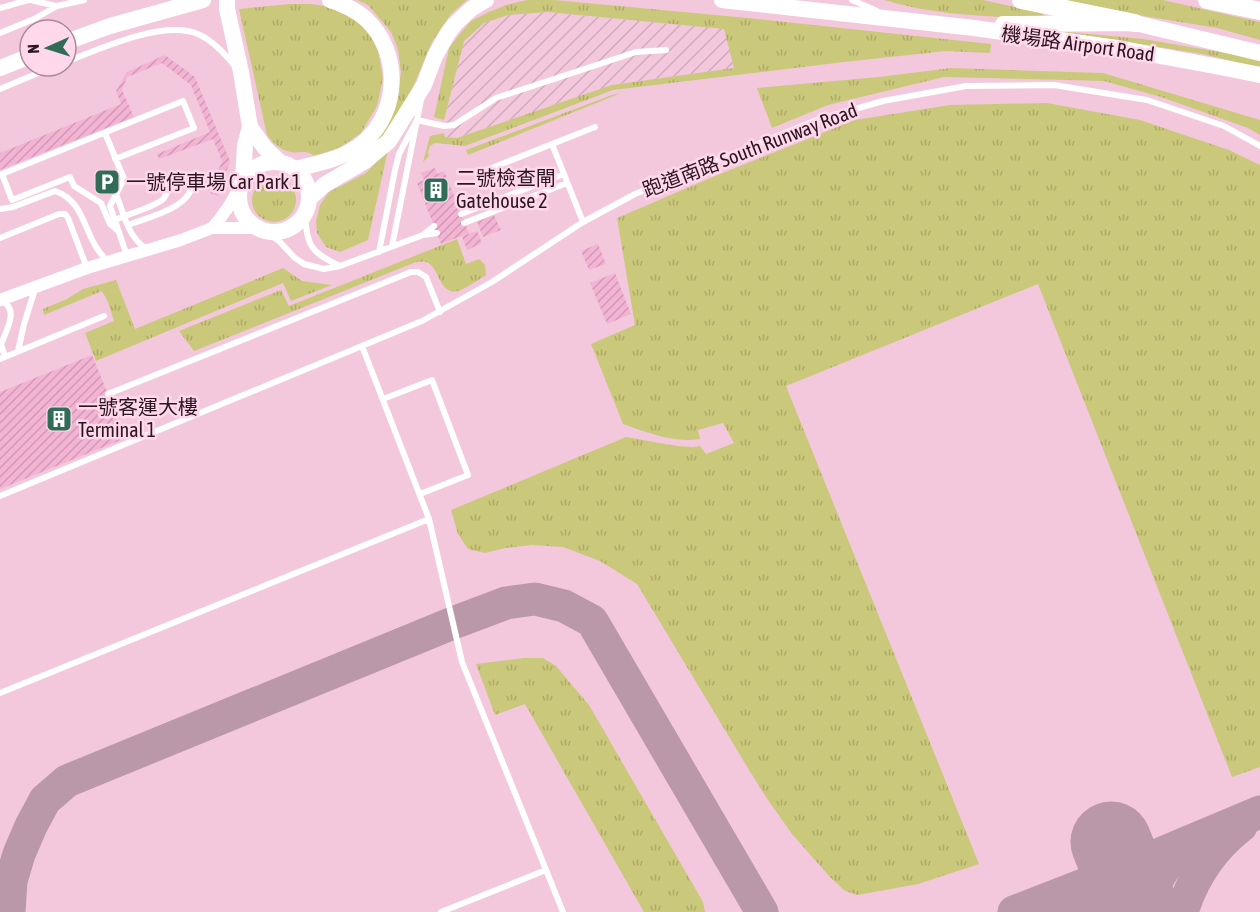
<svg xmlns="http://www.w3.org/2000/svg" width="1260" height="912" font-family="'Asap Condensed','Noto Sans TC',sans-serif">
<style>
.built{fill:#f3c8dd;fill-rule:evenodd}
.industrial{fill:url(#industrial-furrows)}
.grass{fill:url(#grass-tufts)}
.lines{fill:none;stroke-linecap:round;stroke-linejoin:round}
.taxiway{stroke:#ba98a9;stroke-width:33}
.runway{stroke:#ba98a9;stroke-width:81}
.building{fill:url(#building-hatch)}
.lane{stroke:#fff;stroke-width:6}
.street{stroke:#fff;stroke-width:12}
.secondary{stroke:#fff;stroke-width:16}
.primary{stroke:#fff;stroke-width:18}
.labels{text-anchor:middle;stroke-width:5;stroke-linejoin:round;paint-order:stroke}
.street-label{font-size:20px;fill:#2b1521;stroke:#ffd8eb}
.poi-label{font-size:20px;fill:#2b1521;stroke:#ffd8eb;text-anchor:start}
</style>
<defs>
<pattern id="industrial-furrows" width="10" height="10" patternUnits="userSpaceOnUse" patternTransform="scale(1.5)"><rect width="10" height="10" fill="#f3c8dd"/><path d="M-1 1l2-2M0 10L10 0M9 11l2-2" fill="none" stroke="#d0abbd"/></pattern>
<pattern id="grass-tufts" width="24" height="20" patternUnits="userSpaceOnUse" patternTransform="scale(1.5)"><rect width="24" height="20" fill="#cac87a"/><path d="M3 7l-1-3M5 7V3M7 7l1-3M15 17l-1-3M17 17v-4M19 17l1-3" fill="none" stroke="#aeab69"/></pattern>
<pattern id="building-hatch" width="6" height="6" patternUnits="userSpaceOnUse" patternTransform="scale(1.5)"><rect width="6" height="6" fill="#f3b4d4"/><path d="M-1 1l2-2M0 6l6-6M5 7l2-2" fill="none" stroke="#d09ab6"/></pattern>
</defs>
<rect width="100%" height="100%" fill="#ffd8eb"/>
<path class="built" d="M 0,0 L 1260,0 L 1260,912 L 0,912 ZM 30,30 L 66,30 L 66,66 L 30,66 Z"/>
<path class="industrial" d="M 548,12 L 724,29 L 735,68 L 612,85 L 457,138 L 444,137 L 444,120 L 464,41 L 484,23 L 508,15 Z"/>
<path class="grass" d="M 357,0 L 467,0 L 451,14 L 432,42 L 408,99 L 379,141 L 357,156 L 398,95 L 401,72 L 398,49 L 391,32 L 368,5 Z
M 527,0 L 554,0 L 748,18 L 991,44 L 990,53 L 946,51 L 844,62 L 613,90 L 465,146 L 435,143 L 430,146 L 428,152 L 429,156 L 423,162 L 430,136 L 444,133 L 445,137 L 457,138 L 612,85 L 734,68 L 724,29 L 548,12 L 508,15 L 484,23 L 464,41 L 444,120 L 434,117 L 449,48 L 459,35 L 471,21 L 489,12 L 506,5 Z
M 884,0 L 983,0 L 1042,13 L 1045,16 L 1043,19 C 988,16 937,16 884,0 Z
M 1045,0 L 1163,0 L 1260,22 L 1260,40 L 1217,28 Z
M 289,4 L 311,4 L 332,7 L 354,19 L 368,30 L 378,51 L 383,78 L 377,106 L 361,133 L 339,148 L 314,156 C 305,149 301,154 291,152 C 280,150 273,143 267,135 L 239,9 Z
M 1057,31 L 1143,39 L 1255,58 L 1260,59 L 1260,68 L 1203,54 Z
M 951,68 L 1103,73 L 1260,120 L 1260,135 L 1248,128 L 1161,97 L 1104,81 L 944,77 L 828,105 L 772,128 L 757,88 L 879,77 Z
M 621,93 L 468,155 L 466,150 L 612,95 Z
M 1047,103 L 1140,120 L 1229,150 L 1260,165 L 1260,767 L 1232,777 L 1038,284 L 786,386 L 979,864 L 918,884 L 858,895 L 845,891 L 830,877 L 792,834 L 768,800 L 746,765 L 637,584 L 600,561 L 563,547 L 532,545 L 505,548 L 485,553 L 468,549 L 458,534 L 451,510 L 626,437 L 677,446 L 692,447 L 700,446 L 706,454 L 734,443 L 723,423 L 698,430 L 700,439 C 674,443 648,433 623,424 L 591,344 L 635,325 L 617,218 L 715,176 L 855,120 L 950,105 Z
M 388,150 L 368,240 L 340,252 L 326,247 L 317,233 L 316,221 L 320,205 L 329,192 L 366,173 Z
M252 200a22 22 0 1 1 44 0a22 22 0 1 1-44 0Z
M 457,239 L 466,264 L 479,259 L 485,265 L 486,275 C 478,280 469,286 461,290 C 439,299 440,266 426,262 C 423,261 419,262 416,262 L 194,351 L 179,331 L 281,290 L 289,306 Z
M 283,268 L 302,281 L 332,285 L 291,301 L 283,283 L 96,361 L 85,333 L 114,321 L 108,302 L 102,291 L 44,315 L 43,309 L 67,299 L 83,289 L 116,280 L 135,329 Z
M 524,658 L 543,658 L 556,666 L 589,705 L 703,902 L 705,912 L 644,912 L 525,704 L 495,715 L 476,664 Z"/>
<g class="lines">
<path class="taxiway" d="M 1061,897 C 1074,895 1092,896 1104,902 C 1110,904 1115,909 1121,912
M 9,912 L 11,881 L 19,854 L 31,826 L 45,800 L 67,781 L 453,623 L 506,603 L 535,599 L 564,606 L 592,621 L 762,912
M 1014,912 L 1122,870 L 1260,812
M 1150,912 C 1150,886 1165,863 1184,846
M 1182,912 C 1193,877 1211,849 1241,826"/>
<path class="runway" d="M 1111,842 L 1139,912"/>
</g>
<path class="building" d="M 165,55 L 195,77 L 230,161 L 218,196 L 210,193 L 222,161 L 213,139 L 159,159 L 157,154 L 210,132 L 191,85 L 162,63 L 127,77 L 122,90 L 134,117 L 0,170 L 0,153 L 121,104 L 116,91 L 127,72 Z
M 435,168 L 437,174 L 444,171 L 469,233 L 441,244 L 417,183 L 424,180 L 421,173 Z
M 494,215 L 501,230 L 483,237 L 477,222 Z
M 477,231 L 482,243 L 467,250 L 462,236 Z
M 598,244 L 606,264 L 589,270 L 581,251 Z
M 615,273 L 631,314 L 607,324 L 590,283 Z
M 92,355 L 126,438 L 0,489 L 0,392 Z"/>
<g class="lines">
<path class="lane" d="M 31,0 L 56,6
M 852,0 L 877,11
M 0,8 L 28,0
M 0,33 L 34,19 L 57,6 L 84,0
M 66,62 C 99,49 166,18 200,35 C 213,41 225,54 234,65
M 0,89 L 55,66
M 105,133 L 124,179 L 110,206 L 127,256
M 552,144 L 583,222
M 115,159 L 194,128 L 183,101 L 2,174 L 12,200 L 70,177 L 74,186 L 101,203 L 110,224 L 117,230
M 484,171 L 595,127
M 116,194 C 124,214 128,238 147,249
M 0,209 L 13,207 L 55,191 C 88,202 83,241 108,261
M 305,213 C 307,246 310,252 340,266
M 461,214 L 564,174
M 115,220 C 125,215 158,206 164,198 C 170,190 168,180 178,174 L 184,174 L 192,178 C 197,207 148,217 128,225
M 464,223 L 567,183
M 264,231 L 279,241 L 295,258 L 304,264 L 324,269 L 340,266 L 423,235 L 437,233
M 423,235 L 434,226
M 0,238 L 59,214 L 65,214 L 68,218 L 87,268
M 392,246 L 421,100
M 379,252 L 395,170 L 399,154 L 417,120 L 444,126 L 454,125 L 496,98 L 636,52 L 666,50
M 0,300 C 20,308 7,329 1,344 L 5,357
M 362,346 L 429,519 L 462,662 L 563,912
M 18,351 L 24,324 L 35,289
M 0,359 L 104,316
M 108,394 L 411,272 L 418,272 L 426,277 L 440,312
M 383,399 L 432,380 L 468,475 L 420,494
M 0,496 L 422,321 L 492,282 L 583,222 L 635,194 L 817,120 L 883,101 L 966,86 L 1054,85 L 1147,100 L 1224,126 L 1260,146
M 0,693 L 429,519
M 441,912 L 546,870"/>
<path class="street" d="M 212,228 L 257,228
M 0,300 L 87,268 L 181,240 L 212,228 L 219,220 L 229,206 L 240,187"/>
<path class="secondary" d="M 227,0 L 227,9 L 241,72 L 250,127 L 245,145 L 243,179
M 722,0 L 974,28 L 1117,48 L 1220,67 L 1260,75
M 1003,24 L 1135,23 L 1260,53
M 66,42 L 110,26 L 203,0
M 0,68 L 30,56
M 250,127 L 265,148 L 280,162
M239 197a35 35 0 1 1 70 0a35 35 0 1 1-70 0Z
M 295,169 C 319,163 344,159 364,142 C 400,111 401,52 366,19 C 356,10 343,4 330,0
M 309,199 L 324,185 L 365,161 L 389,141 L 424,85 L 435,56 L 448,33 L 455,24 L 471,9 L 486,0"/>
<path class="primary" d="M 1021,0 L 1135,23
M 1207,0 L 1260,11"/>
</g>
<defs>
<g id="parking-square" transform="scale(1.35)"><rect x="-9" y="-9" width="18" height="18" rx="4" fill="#306c56" stroke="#ffd8eb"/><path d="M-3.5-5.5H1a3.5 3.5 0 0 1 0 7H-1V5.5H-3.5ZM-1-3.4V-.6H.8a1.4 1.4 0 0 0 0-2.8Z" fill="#fff"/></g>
<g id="building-square" transform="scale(1.35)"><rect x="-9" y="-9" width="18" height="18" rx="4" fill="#306c56" stroke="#ffd8eb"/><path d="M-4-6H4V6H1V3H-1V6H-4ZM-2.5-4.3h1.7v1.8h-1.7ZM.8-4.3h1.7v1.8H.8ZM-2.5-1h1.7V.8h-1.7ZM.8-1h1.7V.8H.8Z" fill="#fff"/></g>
</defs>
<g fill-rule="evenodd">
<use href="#parking-square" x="107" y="182"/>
<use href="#building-square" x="436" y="190"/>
<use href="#building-square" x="59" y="419"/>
</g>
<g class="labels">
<g class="street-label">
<text transform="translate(1078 44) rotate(8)" y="7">機場路 Airport Road</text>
<text transform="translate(750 150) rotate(-21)" y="7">跑道南路 South Runway Road</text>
</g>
<g class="poi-label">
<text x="456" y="185">二號檢查閘<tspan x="456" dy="23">Gatehouse 2</tspan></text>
<text x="126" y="189">一號停車場 Car Park 1</text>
<text x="78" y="414">一號客運大樓<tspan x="78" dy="23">Terminal 1</tspan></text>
</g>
</g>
<g transform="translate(48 48) rotate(267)"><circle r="28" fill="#ffd8eb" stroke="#aa8a9a" stroke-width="1.5"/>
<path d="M0-4.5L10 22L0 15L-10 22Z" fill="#306c56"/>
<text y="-9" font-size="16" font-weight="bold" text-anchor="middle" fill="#2b1521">N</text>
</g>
</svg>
